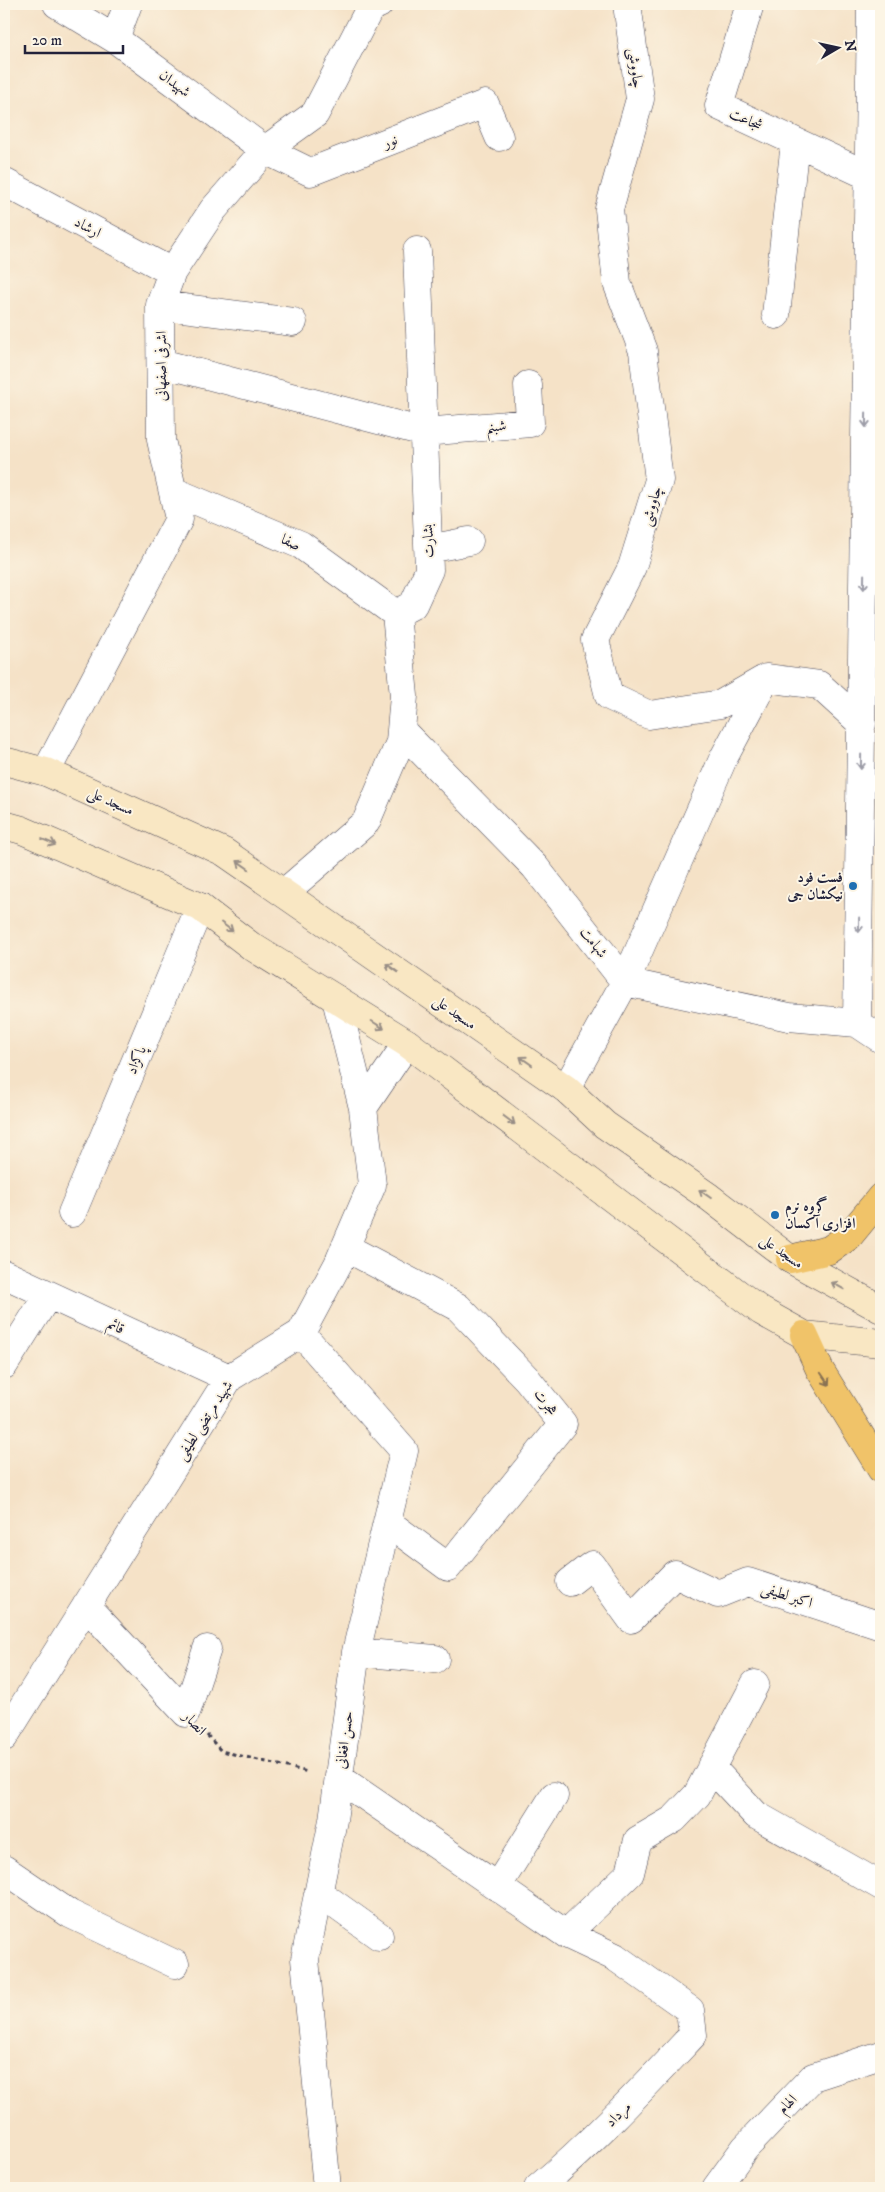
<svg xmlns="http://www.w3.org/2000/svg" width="885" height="2192" font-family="'IM FELL DW Pica',Amiri,serif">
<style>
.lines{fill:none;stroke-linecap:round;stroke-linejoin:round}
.minor-casing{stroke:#423f50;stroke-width:29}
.secondary-casing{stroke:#423f50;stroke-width:29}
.primary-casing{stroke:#423f50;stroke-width:29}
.path{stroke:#423f50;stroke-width:3;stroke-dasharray:4 4;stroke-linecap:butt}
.minor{stroke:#fff;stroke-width:28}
.secondary{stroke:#f9e7c3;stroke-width:28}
.primary{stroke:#f0c369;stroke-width:28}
.oneway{stroke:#9c9ca7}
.oneway2{stroke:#988e86}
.oneway3{stroke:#897252}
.poi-dot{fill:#1f6fb2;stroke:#fcf5e5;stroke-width:2}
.labels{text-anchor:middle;stroke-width:4;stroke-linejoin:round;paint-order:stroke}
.street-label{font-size:15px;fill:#22223b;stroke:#fcf5e5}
.poi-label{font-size:15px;font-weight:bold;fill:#22223b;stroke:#fcf5e5;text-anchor:end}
</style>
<rect width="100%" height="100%" fill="#fcf5e5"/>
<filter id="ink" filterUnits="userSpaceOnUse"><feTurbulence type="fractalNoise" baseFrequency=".02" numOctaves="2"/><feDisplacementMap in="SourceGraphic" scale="10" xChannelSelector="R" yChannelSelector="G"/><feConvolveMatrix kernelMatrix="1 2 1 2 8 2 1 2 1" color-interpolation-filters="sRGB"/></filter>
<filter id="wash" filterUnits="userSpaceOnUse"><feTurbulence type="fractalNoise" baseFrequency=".0096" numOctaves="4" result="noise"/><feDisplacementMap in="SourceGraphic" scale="20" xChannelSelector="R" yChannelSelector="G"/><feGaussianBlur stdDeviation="1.12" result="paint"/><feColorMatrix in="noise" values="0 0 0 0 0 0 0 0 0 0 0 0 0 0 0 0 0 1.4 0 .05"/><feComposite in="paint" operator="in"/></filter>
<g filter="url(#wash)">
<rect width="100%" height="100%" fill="#f5e2c7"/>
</g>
<g filter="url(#ink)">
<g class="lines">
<g class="minor-casing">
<path id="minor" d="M 57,4 L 115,39 L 265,150 L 310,172 L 485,104 L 499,137
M 627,4 L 640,99 L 609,209 L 617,283 L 643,351 L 659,480 L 632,567 L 595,640 L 609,696 L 649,715 L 721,704 L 766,678 L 819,685 L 862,724
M 750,4 L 719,106 L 869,176
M 871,4 L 857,1023 L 881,1039
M 115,39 L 128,4
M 4,182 L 172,272
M 160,305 L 293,322
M 776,315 L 795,142
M 161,363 L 424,432 L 530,423 L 528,385
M 173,491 L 301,545 L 396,614
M 429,549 L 469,541
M 396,614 L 413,605 L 429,570 L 417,251
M 401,730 L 535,867 L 625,982 L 789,1017 L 857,1023
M 46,772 L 179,519 L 161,440 L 160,305 L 172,272 L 213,210 L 265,150 L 315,114 L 370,8 L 379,4
M 284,893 L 366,822 L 400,742 L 404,696 L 396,614
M 566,1089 L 625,982 L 723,759 L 766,678
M 363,1108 L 407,1043
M 72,1213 L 200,907
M 345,1247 L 458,1307 L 527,1379 L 563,1424 L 448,1567 L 387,1522
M 4,1274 L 229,1378
M 301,1333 L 404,1451 L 356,1652 L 333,1820 L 305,1959 L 327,2188
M 4,1365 L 48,1295
M 570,1582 L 592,1565 L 631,1619 L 675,1574 L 718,1594 L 748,1582 L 881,1626
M 86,1606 L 186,1713 L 207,1649
M 356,1652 L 435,1659
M 4,1737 L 229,1378 L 301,1333 L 338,1264 L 372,1185 L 363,1108 L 336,999
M 711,1767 L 756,1815 L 881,1886
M 339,1778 L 566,1934 L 615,1957 L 690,2010 L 693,2035 C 643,2088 594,2141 538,2188
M 4,1869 L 70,1914 L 175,1964
M 497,1887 L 554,1796
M 319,1893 L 379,1936
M 566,1934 L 630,1873 L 638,1840 L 674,1819 L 697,1795 L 755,1684
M 716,2188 L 745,2148 L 813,2077 L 881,2055"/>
</g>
<g class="secondary-casing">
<path id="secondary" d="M 4,761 L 46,772 L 224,852 L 566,1089 L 605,1125 L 709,1197 L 790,1259 L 881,1309
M 4,825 L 22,830 L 200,907 L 251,946 L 407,1043 L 761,1311 L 804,1335 L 881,1343"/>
</g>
<g class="primary-casing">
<path id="primary" d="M 790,1259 L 829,1250 L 849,1236 L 881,1197
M 804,1335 L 820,1370 L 881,1469"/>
</g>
<path class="path" d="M 207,1735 L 221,1751 L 308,1772"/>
<use href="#minor" class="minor"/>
<use href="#secondary" class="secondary"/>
<use href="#primary" class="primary"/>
</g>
<defs><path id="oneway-shaft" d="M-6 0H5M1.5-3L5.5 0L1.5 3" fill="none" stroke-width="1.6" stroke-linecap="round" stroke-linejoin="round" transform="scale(1.25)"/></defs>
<g class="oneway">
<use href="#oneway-shaft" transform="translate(866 420) rotate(91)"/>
<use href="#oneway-shaft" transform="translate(864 582) rotate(91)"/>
<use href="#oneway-shaft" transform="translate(861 762) rotate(91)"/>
<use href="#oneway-shaft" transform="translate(859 925) rotate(91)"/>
</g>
<g class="oneway2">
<use href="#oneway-shaft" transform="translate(49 842) rotate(23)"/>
<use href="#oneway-shaft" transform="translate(243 865) rotate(-145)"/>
<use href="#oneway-shaft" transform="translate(227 927) rotate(37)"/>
<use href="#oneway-shaft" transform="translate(392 968) rotate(-145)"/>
<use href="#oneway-shaft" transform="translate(378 1025) rotate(32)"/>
<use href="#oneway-shaft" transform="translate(526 1061) rotate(-145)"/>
<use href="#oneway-shaft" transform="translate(509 1120) rotate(37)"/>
<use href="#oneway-shaft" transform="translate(705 1194) rotate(-145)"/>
<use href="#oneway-shaft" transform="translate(838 1286) rotate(-151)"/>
</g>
<use class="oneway3" href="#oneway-shaft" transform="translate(825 1379) rotate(56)"/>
</g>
<g class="poi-dot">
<circle cx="853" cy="886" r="5"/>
<circle cx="775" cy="1215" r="5"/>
</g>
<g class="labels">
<g class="street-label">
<text transform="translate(636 68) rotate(83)" y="5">چاووشی</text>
<text transform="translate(175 83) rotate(37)" y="5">شهیدان</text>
<text transform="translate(746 119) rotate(25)" y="5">شجاعت</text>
<text transform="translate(390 141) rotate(-21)" y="5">نور</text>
<text transform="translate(88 227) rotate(28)" y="5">ارشاد</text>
<text transform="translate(161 366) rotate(-90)" y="5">اشرفی اصفهانی</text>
<text transform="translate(496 426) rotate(-5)" y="5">شبنم</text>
<text transform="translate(651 506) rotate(-74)" y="5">چاووشی</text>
<text transform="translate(428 541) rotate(-92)" y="5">بشارت</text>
<text transform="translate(291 542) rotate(25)" y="5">صفا</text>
<text transform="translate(111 801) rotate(24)" y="5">مسجد علی</text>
<text transform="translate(594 942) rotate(52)" y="5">شهامت</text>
<text transform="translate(455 1012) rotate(35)" y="5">مسجد علی</text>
<text transform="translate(136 1060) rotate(-67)" y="5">پاکزاد</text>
<text transform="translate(782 1251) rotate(35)" y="5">مسجد علی</text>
<text transform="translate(116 1326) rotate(25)" y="5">قائم</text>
<text transform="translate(546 1402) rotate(52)" y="5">هجرت</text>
<text transform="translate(204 1420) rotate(-57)" y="5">شهید مرتضی لطیفی</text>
<text transform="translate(787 1595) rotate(18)" y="5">اکبر لطیفی</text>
<text transform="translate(195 1723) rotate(47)" y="5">انصار</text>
<text transform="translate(344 1740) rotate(-82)" y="5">حسن افغانی</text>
<text transform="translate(787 2104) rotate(-46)" y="5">الهام</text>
<text transform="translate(618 2114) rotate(-45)" y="5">مرداد</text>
</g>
<g class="poi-label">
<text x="843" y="882">فست فود<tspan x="843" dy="17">نیکشان جی</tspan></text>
<text x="785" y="1211" text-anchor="start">گروه نرم<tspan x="785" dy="17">افزاری آکسان</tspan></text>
</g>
</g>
<rect width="885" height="2192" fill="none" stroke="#fcf5e5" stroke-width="20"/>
<g transform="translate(838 48) rotate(81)" stroke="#fcf5e5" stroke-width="4" paint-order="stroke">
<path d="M0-4L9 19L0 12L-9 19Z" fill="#22223b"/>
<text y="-8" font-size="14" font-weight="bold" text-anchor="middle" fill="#22223b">N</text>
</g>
<path d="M25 45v8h98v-8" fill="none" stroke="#22223b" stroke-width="2.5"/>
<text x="32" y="45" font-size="15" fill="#22223b" stroke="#fcf5e5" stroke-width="4" paint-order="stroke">20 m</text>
</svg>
